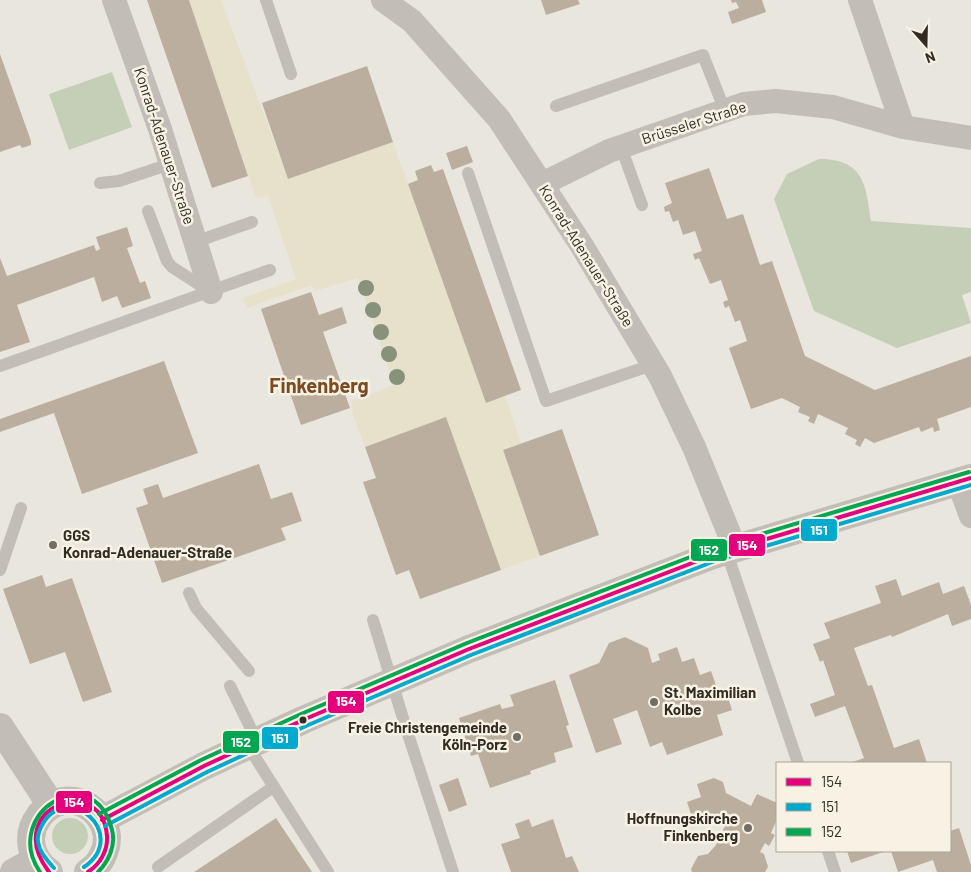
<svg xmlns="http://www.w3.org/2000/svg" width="971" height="872" font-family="Barlow,sans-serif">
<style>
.green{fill:#c5cfb8}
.plaza{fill:#e7e1cc}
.building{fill:#bcae9f}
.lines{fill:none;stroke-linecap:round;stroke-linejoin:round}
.service{stroke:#c2beb7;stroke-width:12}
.minor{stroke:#c2beb7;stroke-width:24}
.tertiary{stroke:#c2beb7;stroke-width:28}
.bus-1-casing{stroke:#f7f2e3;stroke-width:8}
.bus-2-casing{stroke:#f7f2e3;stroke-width:8}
.bus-3-casing{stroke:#f7f2e3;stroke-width:8}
.bus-1{stroke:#e5007d;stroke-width:4}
.bus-2{stroke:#00a9ce;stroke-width:4}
.bus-3{stroke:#00a651;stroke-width:4}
.tree{fill:#88927b}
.poi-dot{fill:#726d65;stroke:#f7f2e3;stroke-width:2}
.bus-dot{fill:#322c25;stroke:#f7f2e3;stroke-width:2}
.labels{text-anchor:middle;stroke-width:5;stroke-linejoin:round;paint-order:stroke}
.street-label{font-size:15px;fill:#322c25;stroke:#f7f2e3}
.poi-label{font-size:15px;font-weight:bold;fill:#322c25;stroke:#f7f2e3;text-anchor:start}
.district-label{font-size:20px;font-weight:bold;fill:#7b4c24;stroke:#f7f2e3}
.line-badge{stroke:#f7f2e3;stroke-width:2}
.badge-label{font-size:14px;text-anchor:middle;font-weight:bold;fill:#fff}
</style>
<rect width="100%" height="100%" fill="#e9e6dd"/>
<path class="green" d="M 112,72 L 132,127 L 69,150 L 49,94 Z
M 819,159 C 864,159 866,185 871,221 L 971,228 L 971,292 L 962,295 L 971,323 L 897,348 L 814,311 L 774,199 L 787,174 Z
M52 836a18 18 0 1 1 36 0a18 18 0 1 1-36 0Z"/>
<path class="plaza" d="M 189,0 L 221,0 L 288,178 L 393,142 L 486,402 L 505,396 L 521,443 L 503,450 L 540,556 L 501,570 L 446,417 L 365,447 L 353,415 L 351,401 L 394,385 L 358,278 L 315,291 L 312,285 L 247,308 L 243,298 L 296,279 L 268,196 L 256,198 Z"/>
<path class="building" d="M 147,0 L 189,0 L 248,176 L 212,188 Z
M 541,0 L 578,0 L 580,4 L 546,15 Z
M 731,0 L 762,0 L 766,12 L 732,24 L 728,12 L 739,8 L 736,2 L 732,3 Z
M 0,54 L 31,141 L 31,145 L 22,148 L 20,145 L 0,152 Z
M 367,66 L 393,142 L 288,179 L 262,103 Z
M 467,146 L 473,162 L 452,170 L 446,153 Z
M 431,165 L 434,172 L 443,169 L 521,390 L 486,403 L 408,184 L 418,180 L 415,171 Z
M 709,168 L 727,219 L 743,214 L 760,265 L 772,261 L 805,356 L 875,390 L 971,356 L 971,407 L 937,419 L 940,430 L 934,432 L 933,427 L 921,432 L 919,427 L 874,443 L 865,438 L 860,447 L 855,444 L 857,440 L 845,434 L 848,428 L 818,414 L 814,424 L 808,421 L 810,417 L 798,412 L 800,407 L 782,398 L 751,409 L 729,348 L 747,341 L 740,320 L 735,322 L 729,306 L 725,308 L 723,302 L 728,300 L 721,280 L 710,284 L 699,258 L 695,260 L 693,254 L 702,251 L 695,231 L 683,235 L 678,220 L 673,222 L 669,211 L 665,212 L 664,207 L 672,203 L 665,183 Z
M 127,227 L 133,246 L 127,248 L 140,283 L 145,281 L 151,298 L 122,308 L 117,296 L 102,302 L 94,277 L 17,305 L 30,342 L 0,352 L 0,258 L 7,276 L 94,245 L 96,251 L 100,249 L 96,237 Z
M 311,292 L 319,315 L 342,307 L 347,323 L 323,332 L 350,408 L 301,425 L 261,309 Z
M 164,361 L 198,453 L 82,494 L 54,413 L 0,432 L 0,419 Z
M 446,417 L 501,570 L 420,599 L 409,570 L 396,575 L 363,482 L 376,478 L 365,447 Z
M 562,429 L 599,535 L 540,556 L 503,450 Z
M 259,464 L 271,499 L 292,492 L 302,521 L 281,528 L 286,540 L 162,583 L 136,508 L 148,504 L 143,489 L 158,484 L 163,498 Z
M 42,575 L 46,587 L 72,578 L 112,692 L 83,702 L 65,652 L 30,664 L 3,589 Z
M 896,579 L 902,596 L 939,582 L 943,594 L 964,586 L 971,605 L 971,619 L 952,626 L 948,614 L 892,637 L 891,635 L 854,648 L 868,686 L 872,685 L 894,748 L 919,739 L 927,763 L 850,763 L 864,758 L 845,706 L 815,717 L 810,704 L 835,695 L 823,660 L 820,662 L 813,644 L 830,638 L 824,623 L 881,603 L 875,586 Z
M 625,637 L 648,648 L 652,663 L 660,660 L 658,654 L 677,647 L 682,662 L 694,658 L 700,675 L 711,671 L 719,694 L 726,691 L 732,710 L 717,715 L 723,735 L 667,755 L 662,742 L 650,747 L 637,710 L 613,719 L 622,744 L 596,753 L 569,675 L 599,663 L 609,643 Z
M 555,680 L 569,725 L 566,726 L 573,747 L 554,753 L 556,762 L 530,771 L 531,774 L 490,788 L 478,754 L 471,756 L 459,718 L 500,704 L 502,709 L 514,706 L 510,695 Z
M 458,778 L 467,805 L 449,812 L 439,785 Z
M 714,778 L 723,782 L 726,793 L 751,806 L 757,794 L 777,803 L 777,819 L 771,833 L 775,835 L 769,846 L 765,843 L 760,852 L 764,854 L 768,867 L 765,872 L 692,872 L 691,869 L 698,856 L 708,854 L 716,845 L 727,822 L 717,816 L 699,824 L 693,820 L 687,802 L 701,797 L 697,784 Z
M 276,818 L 312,872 L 194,872 L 270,822 Z
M 529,819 L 532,827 L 553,819 L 566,858 L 572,856 L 579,872 L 511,872 L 501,844 L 520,838 L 515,824 Z
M 959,828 L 971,865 L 971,872 L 937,872 L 933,860 L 898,872 L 891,851 L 950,851 L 950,831 Z
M 847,851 L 886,851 L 851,863 Z"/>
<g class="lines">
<path class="service" d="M 266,0 L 291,74
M 556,106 L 703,55 L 725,111
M 621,147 L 642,205
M 468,173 L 546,401 L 652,365
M 100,183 L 119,181 L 170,164
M 148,211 L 167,261 L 172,267 L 209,291
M 195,242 L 252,222
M 0,366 L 270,270
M 726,550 L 798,763
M 0,570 L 21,508
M 189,593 L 196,608 L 249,671
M 373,620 L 406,728 L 453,872
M 230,686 L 257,741
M 248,746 L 328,872
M 828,851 L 835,872
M 158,867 L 273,787"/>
<path class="minor" d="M 114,0 L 160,129 L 211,292
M 383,0 L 412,21 L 499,119 L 582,246 L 660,376 L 694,447 L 735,548
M 860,0 L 903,127
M 542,184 L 609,151 L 744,104 L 776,101 L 833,107 L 903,127 L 971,138
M 958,481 L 971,516"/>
<path class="tertiary" d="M 0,727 L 51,805
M 102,820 L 204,766 L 303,720 L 469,649 L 713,555 L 971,478
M 14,872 L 36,860
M 49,872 C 4,839 53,777 93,810 C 101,817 106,827 107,837 C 107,851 100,865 88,872"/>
<g class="bus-1-casing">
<path id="bus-1" d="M 102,820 L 204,766 L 303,720 L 469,649 L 713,555 L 971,478
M 49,872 C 0,808 102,771 107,836 C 108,851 100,864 88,872"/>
</g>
<g class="bus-2-casing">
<path id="bus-2" d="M 105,826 L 207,772 L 306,726 L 471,655 L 715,561 L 971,485
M 54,868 C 43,856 32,843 41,827 C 66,777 131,835 84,867"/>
</g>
<g class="bus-3-casing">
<path id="bus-3" d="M 99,814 L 201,760 L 301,714 L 467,643 L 711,549 L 969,472
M 40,872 C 0,813 94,757 112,830 C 116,845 109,861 98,872"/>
</g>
<use href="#bus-1" class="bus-1"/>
<use href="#bus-2" class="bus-2"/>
<use href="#bus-3" class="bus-3"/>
</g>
<g class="tree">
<circle cx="366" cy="288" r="8"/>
<circle cx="373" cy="310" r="8"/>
<circle cx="381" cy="332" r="8"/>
<circle cx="389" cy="354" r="8"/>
<circle cx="397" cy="377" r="8"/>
</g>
<g class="poi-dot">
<circle cx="53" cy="545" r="5"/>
<circle cx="654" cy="702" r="5"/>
<circle cx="517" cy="737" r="5"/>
<circle cx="748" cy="828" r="5"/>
</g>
<circle class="bus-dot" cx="303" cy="720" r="4.5"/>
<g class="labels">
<g class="street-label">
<text transform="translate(694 123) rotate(-18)" y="5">Brüsseler Straße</text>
<text transform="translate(164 146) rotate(72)" y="5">Konrad-Adenauer-Straße</text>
<text transform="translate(586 256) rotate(58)" y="5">Konrad-Adenauer-Straße</text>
</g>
<g class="poi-label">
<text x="63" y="541">GGS<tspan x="63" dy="17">Konrad-Adenauer-Straße</tspan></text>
<text x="664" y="698">St. Maximilian<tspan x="664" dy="17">Kolbe</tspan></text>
<text x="507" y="733" text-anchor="end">Freie Christengemeinde<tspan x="507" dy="17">Köln-Porz</tspan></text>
<text x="738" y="824" text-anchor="end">Hoffnungskirche<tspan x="738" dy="17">Finkenberg</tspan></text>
</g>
<g class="district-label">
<text x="319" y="393">Finkenberg</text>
</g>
</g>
<g class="line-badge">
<rect x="800" y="518" width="38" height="24" rx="5" fill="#00a9ce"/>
<rect x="728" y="533" width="38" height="24" rx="5" fill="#e5007d"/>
<rect x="690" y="538" width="38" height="24" rx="5" fill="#00a651"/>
<rect x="327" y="690" width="38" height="24" rx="5" fill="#e5007d"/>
<rect x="261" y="726" width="38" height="24" rx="5" fill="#00a9ce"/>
<rect x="222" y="730" width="38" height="24" rx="5" fill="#00a651"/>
<rect x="55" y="790" width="38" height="24" rx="5" fill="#e5007d"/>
</g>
<g class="badge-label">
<text x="819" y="535">151</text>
<text x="747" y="550">154</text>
<text x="709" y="555">152</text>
<text x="346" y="706">154</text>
<text x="280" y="743">151</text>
<text x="241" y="747">152</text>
<text x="74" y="807">154</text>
</g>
<rect x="776" y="762" width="175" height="90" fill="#f7f2e3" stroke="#a8a397"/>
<rect x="786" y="778" width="25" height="8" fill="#e5007d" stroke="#a8a397"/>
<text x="821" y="787" font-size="15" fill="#322c25">154</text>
<rect x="786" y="803" width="25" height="8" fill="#00a9ce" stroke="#a8a397"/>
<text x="821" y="812" font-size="15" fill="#322c25">151</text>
<rect x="786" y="828" width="25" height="8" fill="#00a651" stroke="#a8a397"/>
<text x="821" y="837" font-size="15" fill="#322c25">152</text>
<g transform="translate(926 45) rotate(160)" stroke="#f7f2e3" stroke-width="4" paint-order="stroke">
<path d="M0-4L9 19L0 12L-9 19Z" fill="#322c25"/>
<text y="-8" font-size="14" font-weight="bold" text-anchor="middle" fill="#322c25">N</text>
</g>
</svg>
